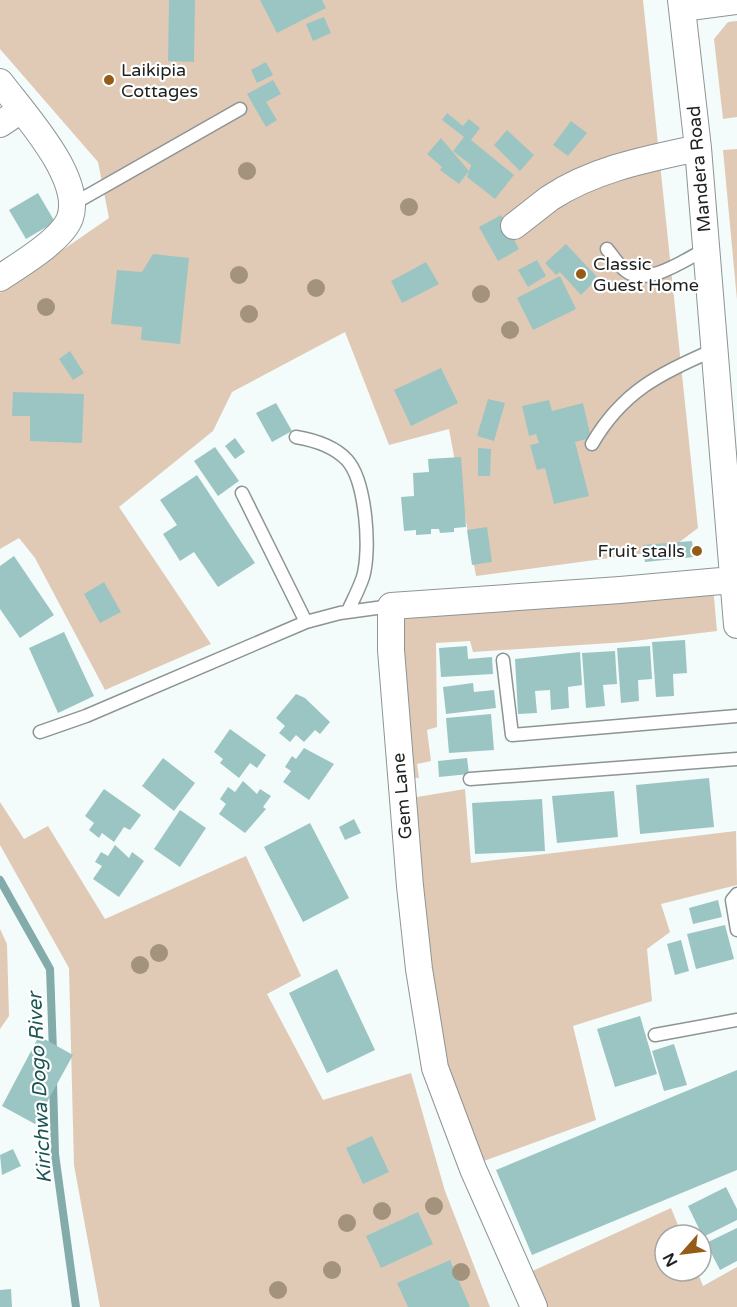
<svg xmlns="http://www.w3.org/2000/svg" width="737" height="1307" font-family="'Varela Round',sans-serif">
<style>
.green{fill:#e0cab5}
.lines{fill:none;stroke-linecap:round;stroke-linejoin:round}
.stream{stroke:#82aba9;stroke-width:8}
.building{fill:#9bc5c3}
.service-casing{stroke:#8e9494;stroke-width:15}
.minor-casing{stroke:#8e9494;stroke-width:28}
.service{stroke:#fff;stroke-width:12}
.minor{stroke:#fff;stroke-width:26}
.tree{fill:#a4937c}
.poi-dot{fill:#945c16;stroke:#fff;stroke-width:2}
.labels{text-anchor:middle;stroke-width:4.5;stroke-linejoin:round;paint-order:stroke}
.poi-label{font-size:18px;fill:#1e2020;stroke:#fff;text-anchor:start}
.street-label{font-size:18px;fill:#1e2020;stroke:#fff}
.water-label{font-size:20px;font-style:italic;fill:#1a5554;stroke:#fff}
</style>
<rect width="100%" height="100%" fill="#f4fbfb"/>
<path class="green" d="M 0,0 L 643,0 L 698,528 L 669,550 L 476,576 L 449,429 L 389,445 L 345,332 L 232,392 L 213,431 L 119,507 L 211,644 L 105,690 L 35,558 L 19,538 L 0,549 L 0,293 L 109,218 L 98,162 L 0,49 Z
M 737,21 L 737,117 L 723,119 L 714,39 L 728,22 Z
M 737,149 L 737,300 L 723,150 Z
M 713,586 L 717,631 L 626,642 L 473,652 L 470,641 L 436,643 L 437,727 L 427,730 L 431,761 L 417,764 L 419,778 L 406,777 L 395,610 Z
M 465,789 L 471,863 L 736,831 L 737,885 L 661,904 L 670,932 L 647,949 L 652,1001 L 573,1026 L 596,1120 L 481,1162 L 445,1067 L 411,798 Z
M 0,802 L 24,839 L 48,826 L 105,919 L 246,856 L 301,976 L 267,994 L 323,1100 L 411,1073 L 445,1191 L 490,1307 L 100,1307 L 74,1165 L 69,968 L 0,845 Z
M 0,929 L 7,944 L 9,1016 L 0,1029 Z
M 671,1208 L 682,1235 L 665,1235 L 665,1271 L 697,1271 L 703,1286 L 737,1267 L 737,1307 L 543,1307 L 528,1273 Z"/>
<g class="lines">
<path class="stream" d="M 0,880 L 50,969 L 53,1052
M 53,1082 L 55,1154 L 76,1307"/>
</g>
<path class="building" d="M 169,0 L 195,0 L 194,62 L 168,61 Z
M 260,0 L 322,0 L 326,8 L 277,33 Z
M 324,17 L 331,33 L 313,41 L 306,24 Z
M 266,62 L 273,75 L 257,83 L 251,70 Z
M 273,80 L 281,94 L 266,102 L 277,120 L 266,127 L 247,94 Z
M 447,113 L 463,126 L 469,119 L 480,128 L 471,140 L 514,175 L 495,199 L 467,177 L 471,165 L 453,151 L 464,137 L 442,120 Z
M 571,121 L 587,133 L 568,156 L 553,145 Z
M 507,130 L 534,155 L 520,171 L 494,145 Z
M 441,138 L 469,171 L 459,184 L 440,170 L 442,167 L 427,154 Z
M 38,193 L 55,222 L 26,239 L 9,210 Z
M 501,215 L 519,249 L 498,261 L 479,227 Z
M 566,244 L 598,278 L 581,295 L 560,272 L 556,275 L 545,263 Z
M 153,254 L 189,258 L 180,344 L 141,340 L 142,327 L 111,324 L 117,270 L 142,272 Z
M 537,260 L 546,276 L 528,287 L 518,270 Z
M 426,262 L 439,284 L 402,303 L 391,281 Z
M 560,276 L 576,309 L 533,330 L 517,298 Z
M 70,351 L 84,373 L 73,380 L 59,359 Z
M 441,368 L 458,403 L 411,426 L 394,390 Z
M 13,392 L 84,394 L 82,443 L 30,441 L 30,416 L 12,416 Z
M 488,399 L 505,403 L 494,441 L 477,436 Z
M 549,400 L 552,411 L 583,403 L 591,438 L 575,442 L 589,496 L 554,504 L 545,468 L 537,470 L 530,445 L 539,443 L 536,434 L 529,436 L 522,406 Z
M 276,403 L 292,431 L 272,442 L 256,413 Z
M 235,438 L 245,452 L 235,459 L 225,446 Z
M 215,447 L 239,481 L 218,496 L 194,461 Z
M 478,448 L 491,449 L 490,476 L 478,476 Z
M 461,457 L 466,527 L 454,528 L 454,532 L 440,533 L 439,529 L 431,529 L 431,534 L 416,535 L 416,530 L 404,531 L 401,497 L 414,496 L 413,473 L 429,472 L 428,459 Z
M 197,475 L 255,563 L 218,587 L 194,552 L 180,561 L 163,534 L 177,525 L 160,500 Z
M 487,527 L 492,562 L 472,565 L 467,530 Z
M 692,541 L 694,557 L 645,562 L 643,545 Z
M 14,556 L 54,615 L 20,638 L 0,609 L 0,566 Z
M 104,582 L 121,612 L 100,623 L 84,594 Z
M 64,632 L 94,696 L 58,713 L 29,648 Z
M 685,640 L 687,673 L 673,674 L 674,696 L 656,697 L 652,642 Z
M 467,646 L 468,659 L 492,657 L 493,674 L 441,677 L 439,648 Z
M 650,646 L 652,679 L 638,680 L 639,701 L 621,703 L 617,648 Z
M 615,651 L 617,684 L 603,685 L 605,706 L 586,708 L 582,653 Z
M 580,652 L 582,685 L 568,687 L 569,708 L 551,710 L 550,690 L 535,691 L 537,713 L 518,714 L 515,659 Z
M 473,683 L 474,692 L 494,690 L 496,708 L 446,714 L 443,687 Z
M 296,694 L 305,698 L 330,722 L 320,734 L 315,730 L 304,742 L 296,735 L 290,742 L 279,733 L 285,726 L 276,718 Z
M 491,714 L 494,750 L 449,753 L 446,718 Z
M 230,729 L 266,755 L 257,768 L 250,763 L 239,778 L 220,763 L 223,759 L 214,752 Z
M 304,748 L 334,764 L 309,800 L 283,782 L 291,771 L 285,767 L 292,756 L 296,759 Z
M 163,758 L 195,783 L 174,811 L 142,786 Z
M 467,758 L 469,774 L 439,777 L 438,761 Z
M 709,778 L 714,827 L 640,834 L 636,785 Z
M 243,781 L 257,794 L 260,789 L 271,796 L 263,807 L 266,809 L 245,833 L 219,814 L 226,804 L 220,799 L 228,787 L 235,792 Z
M 104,789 L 141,815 L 130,830 L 124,827 L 114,842 L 102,833 L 99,838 L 89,830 L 94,823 L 85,816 Z
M 614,791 L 618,837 L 557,843 L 552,796 Z
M 542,799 L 545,851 L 475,854 L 472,803 Z
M 180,810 L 206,828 L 180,867 L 154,849 Z
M 354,819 L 361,833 L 345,840 L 339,827 Z
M 310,823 L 349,898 L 303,922 L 264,847 Z
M 115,845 L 129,858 L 132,852 L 144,861 L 119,897 L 93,879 L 102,866 L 95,862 L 101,852 L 108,856 Z
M 718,900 L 722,917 L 693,924 L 689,908 Z
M 725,925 L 734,959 L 696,969 L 687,934 Z
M 681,940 L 689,971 L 675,975 L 667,944 Z
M 337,969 L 375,1050 L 327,1073 L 289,993 Z
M 640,1016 L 657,1074 L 615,1087 L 597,1029 Z
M 39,1036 L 73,1055 L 35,1124 L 2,1106 Z
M 674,1044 L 687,1085 L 664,1091 L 652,1051 Z
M 737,1070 L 737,1170 L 532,1255 L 496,1170 Z
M 372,1136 L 389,1172 L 363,1184 L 346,1148 Z
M 13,1149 L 21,1166 L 2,1175 L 0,1155 Z
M 726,1187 L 737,1209 L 737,1220 L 703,1237 L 688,1206 Z
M 418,1212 L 433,1244 L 381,1268 L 366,1236 Z
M 737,1228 L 737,1261 L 720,1270 L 706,1243 Z
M 450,1260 L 470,1307 L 408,1307 L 397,1283 Z
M 11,1289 L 12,1307 L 0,1307 L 0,1290 Z"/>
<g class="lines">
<g class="service-casing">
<path id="service" d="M 73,204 L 240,109
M 607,249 C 613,256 619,266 626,271 C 648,287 686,259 706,249
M 296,437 C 314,440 334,446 347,460 C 366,481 371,550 363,577 C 359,589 353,600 348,611
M 592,444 C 622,392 660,373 714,350
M 242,493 L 306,622
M 503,660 L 512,735 L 737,716
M 40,732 L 86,716 L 306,622 L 340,613 L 391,606
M 470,779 L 737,759
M 737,894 L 732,900 L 737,930
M 655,1035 L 737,1020"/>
</g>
<g class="minor-casing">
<path id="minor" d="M 681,0 L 698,148 L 737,625
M 682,8 L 737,1
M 0,82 C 23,113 84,178 70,218 C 62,240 19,265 0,278
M 0,124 L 21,110
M 514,226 C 526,217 538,207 550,198 C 594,169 647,159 698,148
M 534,1307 L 473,1169 L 435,1068 L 419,969 L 410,886 L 391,650 L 391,606 L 620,590 L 732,580"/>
</g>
<use href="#service" class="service"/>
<use href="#minor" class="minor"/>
</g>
<g class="tree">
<circle cx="247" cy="171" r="9"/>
<circle cx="409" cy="207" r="9"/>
<circle cx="239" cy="275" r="9"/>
<circle cx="316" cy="288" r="9"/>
<circle cx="481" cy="294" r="9"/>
<circle cx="46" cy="307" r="9"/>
<circle cx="249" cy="314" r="9"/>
<circle cx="510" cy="330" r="9"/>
<circle cx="159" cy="953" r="9"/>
<circle cx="140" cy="965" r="9"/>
<circle cx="434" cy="1206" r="9"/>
<circle cx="382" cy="1211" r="9"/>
<circle cx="347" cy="1223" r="9"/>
<circle cx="332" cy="1270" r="9"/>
<circle cx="461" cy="1272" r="9"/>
<circle cx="278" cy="1290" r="9"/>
</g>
<g class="poi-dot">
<circle cx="109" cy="80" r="6"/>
<circle cx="581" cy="274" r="6"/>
<circle cx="697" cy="551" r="6"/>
</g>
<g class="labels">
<g class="poi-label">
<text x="121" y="76">Laikipia<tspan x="121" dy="21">Cottages</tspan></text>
<text x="593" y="270">Classic<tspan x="593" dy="21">Guest Home</tspan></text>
<text x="685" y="557" text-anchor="end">Fruit stalls</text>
</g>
<g class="street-label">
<text transform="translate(699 169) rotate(-95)" y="6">Mandera Road</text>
<text transform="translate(402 796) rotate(-95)" y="6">Gem Lane</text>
</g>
<g class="water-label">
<text transform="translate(39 1088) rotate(-93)" y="7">Kirichwa Dogo River</text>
</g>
</g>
<g transform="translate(683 1253) rotate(242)"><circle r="28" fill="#ffffff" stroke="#a5a6a6" stroke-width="1.5"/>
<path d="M0-4.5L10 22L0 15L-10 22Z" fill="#945c16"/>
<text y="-9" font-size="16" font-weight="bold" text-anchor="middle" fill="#1e2020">N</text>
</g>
</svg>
